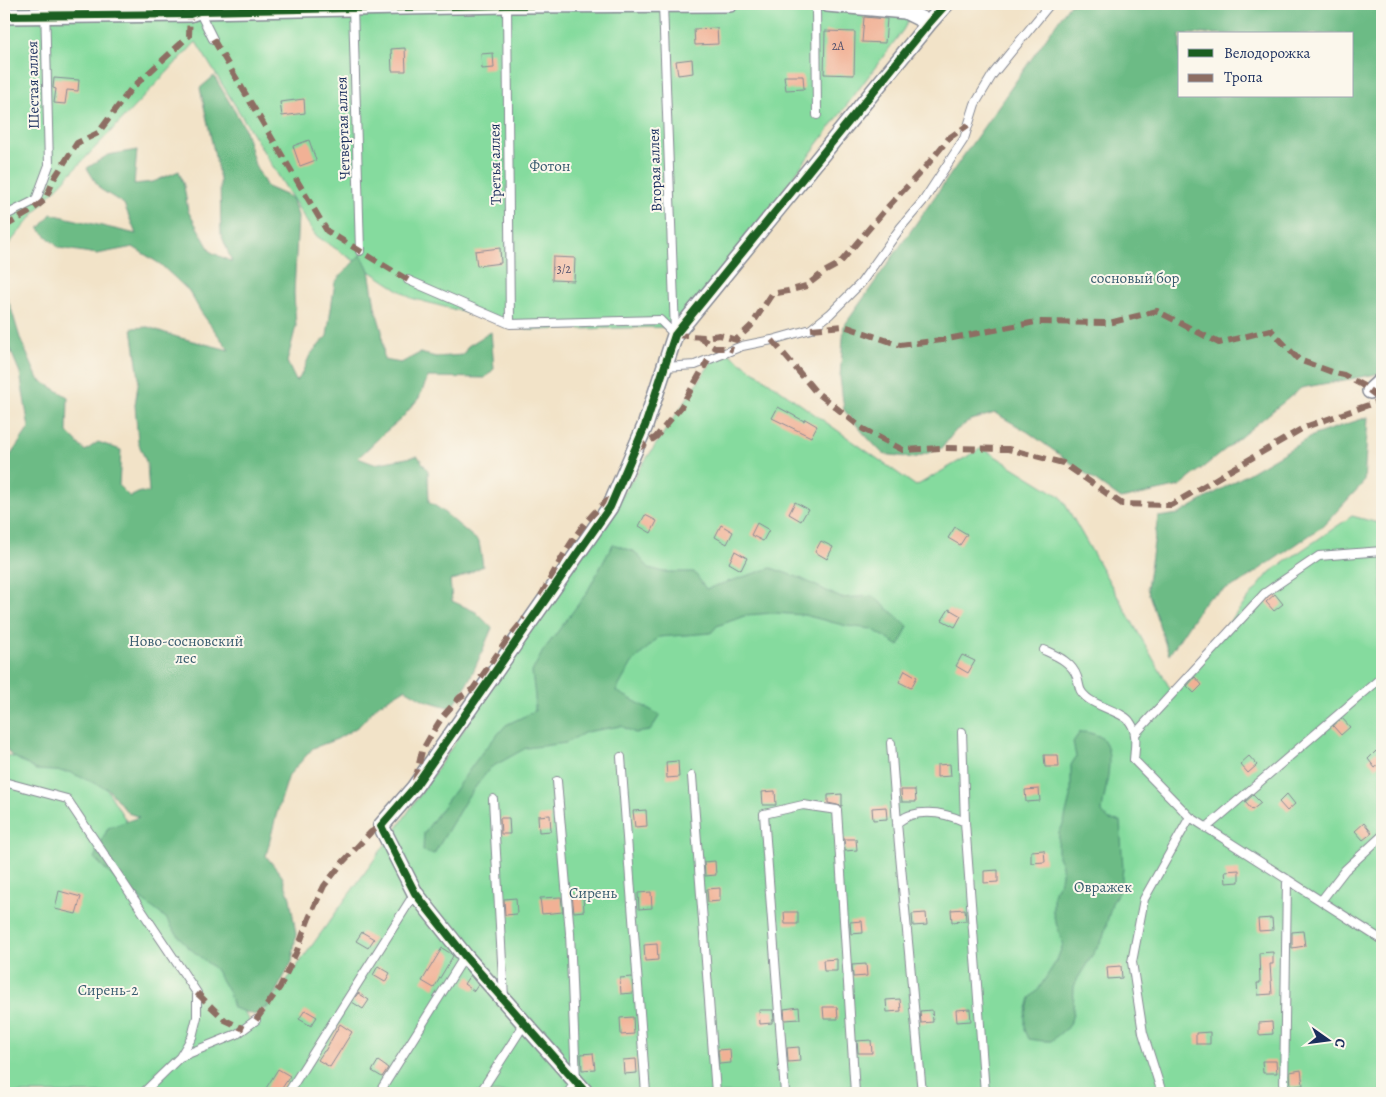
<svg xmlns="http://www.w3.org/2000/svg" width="1386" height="1097" font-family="Alegreya,serif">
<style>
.green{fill:#85db9e;stroke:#50857e}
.forest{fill:#6cbb85;stroke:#447572;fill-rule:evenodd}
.building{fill:#f1b195}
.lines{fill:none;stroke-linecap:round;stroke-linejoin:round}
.lane-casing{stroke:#868993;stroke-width:10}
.street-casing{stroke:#868993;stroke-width:18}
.lane{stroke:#fff;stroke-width:8}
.street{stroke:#fff;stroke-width:15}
.quiet{stroke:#8d6e63;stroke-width:6;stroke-dasharray:12 6;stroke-linecap:butt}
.cycleway-casing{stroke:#fbf7ec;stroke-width:11}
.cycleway{stroke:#1b5e20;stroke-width:8}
.labels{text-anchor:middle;stroke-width:4;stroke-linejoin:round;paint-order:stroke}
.number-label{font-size:12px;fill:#50506c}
.street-label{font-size:15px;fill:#1b2f5e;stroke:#fbf7ec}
.park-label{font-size:15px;fill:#365a6e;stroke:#fbf7ec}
</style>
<rect width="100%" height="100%" fill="#fbf7ec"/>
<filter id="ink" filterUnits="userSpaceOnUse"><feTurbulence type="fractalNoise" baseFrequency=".02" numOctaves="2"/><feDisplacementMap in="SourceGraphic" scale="10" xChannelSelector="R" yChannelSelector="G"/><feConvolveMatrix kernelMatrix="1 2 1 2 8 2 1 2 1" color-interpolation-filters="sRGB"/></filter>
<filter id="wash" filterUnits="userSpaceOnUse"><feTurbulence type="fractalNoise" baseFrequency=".0096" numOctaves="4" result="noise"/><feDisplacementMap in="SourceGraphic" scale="20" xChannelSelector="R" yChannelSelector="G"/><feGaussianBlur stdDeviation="1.12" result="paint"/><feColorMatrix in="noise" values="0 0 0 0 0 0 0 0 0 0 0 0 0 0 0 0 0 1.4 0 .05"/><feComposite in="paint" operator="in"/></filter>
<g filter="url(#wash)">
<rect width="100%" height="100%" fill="#f2e3c8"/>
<path class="green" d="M 4,4 L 918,4 L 903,30 L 675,335 L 668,327 L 531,330 L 411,298 L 315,235 L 196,42 L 50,195 L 4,250 Z
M 721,348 L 916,486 L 982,448 L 1061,497 L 1172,692 L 1270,572 L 1352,516 L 1382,524 L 1382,1093 L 4,1093 L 4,755 L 98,775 L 253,1027 L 400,824 Z"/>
<path class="forest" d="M 1070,4 L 1382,4 L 1382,373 L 1301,388 L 1180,486 L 1121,499 L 1028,432 L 995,413 L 971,420 L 955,431 L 942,448 L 914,458 L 883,454 L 865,435 L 844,410 L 840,377 L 844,326 ZM 1180,34 L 1352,34 L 1352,96 L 1180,96 Z
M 214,76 L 244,127 L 255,165 L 267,187 L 292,198 L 298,216 L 294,293 L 296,326 L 287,362 L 296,381 L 300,377 L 310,355 L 327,336 L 335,282 L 361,254 L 369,270 L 375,307 L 382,331 L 384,360 L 401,363 L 420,353 L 436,357 L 463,355 L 468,346 L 491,332 L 494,369 L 485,378 L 428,377 L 419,398 L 401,419 L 384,433 L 358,458 L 374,464 L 418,456 L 428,471 L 429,502 L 440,509 L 479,542 L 483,566 L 459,578 L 450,580 L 452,601 L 476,612 L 492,628 C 480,655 470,685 451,708 L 424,700 L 405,689 L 378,705 L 359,726 L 337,739 L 313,748 L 289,775 L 276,816 L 266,856 L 282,876 L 290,898 L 296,934 L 292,962 L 268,1006 L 255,1015 L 233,1008 L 229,993 L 215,969 L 187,946 L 173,929 L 166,918 L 116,880 L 94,858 L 108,828 L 139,817 L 128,813 L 108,789 L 69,772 L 36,770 L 11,755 L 4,746 L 4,465 L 29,428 L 20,373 L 5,337 L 4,291 L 11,308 L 20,338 L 38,379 L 68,397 L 67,432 L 85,451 L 98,442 L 121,450 L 119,486 L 130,497 L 140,492 L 149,493 L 147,464 L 138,442 L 135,405 L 139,378 L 132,328 L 148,327 L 177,337 L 229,350 L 201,312 L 189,291 L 160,264 L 133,247 L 97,254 L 59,248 L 39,229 L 51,214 L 136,234 L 124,204 L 100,189 L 87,168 L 108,155 L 137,150 L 134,184 L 153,182 L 179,171 L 184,186 L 188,211 L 211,252 L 232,262 L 221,234 L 220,179 L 200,88 Z
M 1368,417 L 1364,482 L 1323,526 L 1241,582 L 1206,599 L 1169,655 L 1147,588 L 1158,517 L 1179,514 L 1314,435 Z
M 613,544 L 635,552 L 649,568 L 664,572 L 694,572 L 706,589 L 771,568 L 800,578 L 841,598 L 873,596 L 908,626 L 899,646 L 872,629 L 847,626 L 804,615 L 774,613 L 747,615 L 717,626 L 711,633 L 659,637 L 632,663 L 616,691 L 660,715 L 650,731 L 635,733 L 621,726 L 586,732 L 566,743 L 526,748 L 490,768 L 467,798 L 434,854 L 423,851 L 424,833 L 483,751 L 506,725 L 535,711 L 535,696 L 532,672 L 543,651 L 586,594 Z
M 1080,732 C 1086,732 1093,733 1099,736 C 1119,748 1103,794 1102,812 L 1109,820 L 1120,821 L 1123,869 L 1120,889 L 1112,903 L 1103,938 L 1078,978 L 1074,987 L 1073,1013 L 1070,1025 L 1051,1041 L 1043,1041 L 1029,1039 L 1025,1030 L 1025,1016 L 1030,998 L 1038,990 L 1057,960 L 1063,944 L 1053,914 L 1053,901 L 1054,891 L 1060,882 L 1062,875 L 1062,865 L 1058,857 L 1058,846 L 1059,833 L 1064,822 L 1071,793 L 1071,765 L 1076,757 L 1073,742 Z"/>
<g id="blocks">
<path class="building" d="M 864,17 L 887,19 L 885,43 L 862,42 Z
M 717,28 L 718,44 L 695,45 L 694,29 Z
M 825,31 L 855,32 L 854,75 L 824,74 Z
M 405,48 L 406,71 L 392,71 L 391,49 Z
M 493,53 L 494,68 L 482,69 L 481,54 Z
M 692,59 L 693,73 L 678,75 L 676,61 Z
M 784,76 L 803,76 L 804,89 L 786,90 Z
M 54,78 L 79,80 L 78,91 L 67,90 L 65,104 L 54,103 L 56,89 L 53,88 Z
M 304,99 L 305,113 L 282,116 L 280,102 Z
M 309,140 L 316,160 L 300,166 L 293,146 Z
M 500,248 L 501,263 L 477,266 L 475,251 Z
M 553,257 L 575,258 L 574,281 L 552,280 Z
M 778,407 L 804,421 L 805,419 L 817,426 L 811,437 L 772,418 Z
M 795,502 L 808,509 L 801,521 L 789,514 Z
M 645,515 L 657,521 L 651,533 L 639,526 Z
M 757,523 L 769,530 L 763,541 L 751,535 Z
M 721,525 L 733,532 L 727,544 L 715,537 Z
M 955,527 L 967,534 L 960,545 L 948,538 Z
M 821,541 L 833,547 L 827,559 L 815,552 Z
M 735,551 L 747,558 L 741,570 L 729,563 Z
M 1275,594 L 1283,604 L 1274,611 L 1266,602 Z
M 949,609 L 961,616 L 955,627 L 942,620 Z
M 962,655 L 975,661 L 968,673 L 956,666 Z
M 905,670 L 917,677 L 911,688 L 899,682 Z
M 1195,677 L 1202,685 L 1194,693 L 1187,686 Z
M 1342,718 L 1350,727 L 1341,735 L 1333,726 Z
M 1376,751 L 1382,758 L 1382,762 L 1375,768 L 1368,759 Z
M 1044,755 L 1058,755 L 1059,767 L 1045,767 Z
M 1249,756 L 1257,765 L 1248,773 L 1240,764 Z
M 678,761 L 679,777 L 667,778 L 666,762 Z
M 950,764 L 951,776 L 937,777 L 937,765 Z
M 1039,789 L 1040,801 L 1026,802 L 1025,790 Z
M 901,790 L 915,790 L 916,802 L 902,802 Z
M 775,791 L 776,805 L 763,805 L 762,792 Z
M 842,794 L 842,806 L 828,803 L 828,795 Z
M 1287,794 L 1295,804 L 1287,811 L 1279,802 Z
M 1253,795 L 1261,803 L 1252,810 L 1245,802 Z
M 886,807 L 887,819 L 873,820 L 872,808 Z
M 646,810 L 647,826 L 635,827 L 633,811 Z
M 550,815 L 551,831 L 539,832 L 538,816 Z
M 500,818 L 509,818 L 510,834 L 501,834 Z
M 1364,823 L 1372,833 L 1363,840 L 1355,831 Z
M 844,839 L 856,839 L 857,850 L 845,851 Z
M 1044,850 L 1045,862 L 1031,863 L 1031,851 Z
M 715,861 L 716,875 L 705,876 L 704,862 Z
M 998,870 L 998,882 L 984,883 L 984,871 Z
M 1239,870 L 1239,882 L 1226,883 L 1225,871 Z
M 720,888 L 720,901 L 708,902 L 707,889 Z
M 59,891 L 81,897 L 76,914 L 55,909 Z
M 651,892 L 652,908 L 639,909 L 638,893 Z
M 572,895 L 583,895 L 584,911 L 574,912 Z
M 561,897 L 563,912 L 542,914 L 540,898 Z
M 516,898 L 517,914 L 505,915 L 504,899 Z
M 965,909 L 966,921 L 952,922 L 951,910 Z
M 784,912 L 798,912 L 798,924 L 785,924 Z
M 926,913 L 927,925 L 913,926 L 912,914 Z
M 1272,918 L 1273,930 L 1259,931 L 1258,919 Z
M 862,921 L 863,933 L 851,934 L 850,922 Z
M 1303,931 L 1305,946 L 1292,948 L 1292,932 Z
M 362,932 L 374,939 L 368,948 L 356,941 Z
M 657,944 L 658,960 L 645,961 L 644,945 Z
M 442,948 L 450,953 L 453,956 L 434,988 L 422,981 Z
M 1273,952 L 1273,964 L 1270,964 L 1272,994 L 1258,995 L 1257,983 L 1260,983 L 1259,953 Z
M 837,959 L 837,971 L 824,971 L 823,960 Z
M 866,964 L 867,976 L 853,977 L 852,965 Z
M 378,966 L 390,973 L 385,982 L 373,975 Z
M 1121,966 L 1122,978 L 1108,979 L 1107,967 Z
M 470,975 L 478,985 L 474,991 L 464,984 Z
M 632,977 L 633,993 L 621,994 L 620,978 Z
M 358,993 L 369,1000 L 363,1009 L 352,1002 Z
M 900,999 L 901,1011 L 887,1012 L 886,1000 Z
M 799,1007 L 800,1019 L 785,1020 L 784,1009 Z
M 823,1007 L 837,1007 L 838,1019 L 824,1019 Z
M 970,1009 L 971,1021 L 957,1022 L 956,1010 Z
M 305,1010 L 317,1017 L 311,1026 L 299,1019 Z
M 759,1010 L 773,1010 L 774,1020 L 772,1020 L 772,1023 L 760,1024 Z
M 932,1010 L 933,1022 L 921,1023 L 920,1011 Z
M 633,1017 L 634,1034 L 621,1035 L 620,1018 Z
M 1272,1022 L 1273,1034 L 1259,1035 L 1259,1023 Z
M 340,1024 L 352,1032 L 330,1067 L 318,1060 L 324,1051 L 325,1051 Z
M 1210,1032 L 1210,1044 L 1196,1044 L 1196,1033 Z
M 871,1040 L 872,1053 L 858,1053 L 857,1041 Z
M 799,1047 L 800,1061 L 788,1062 L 787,1048 Z
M 730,1049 L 731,1063 L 719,1064 L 718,1050 Z
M 593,1053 L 595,1069 L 582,1070 L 581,1054 Z
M 636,1059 L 637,1073 L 624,1074 L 623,1060 Z
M 378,1061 L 388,1068 L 382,1077 L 372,1071 Z
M 1262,1061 L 1276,1061 L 1277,1073 L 1263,1073 Z
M 278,1069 L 290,1076 L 279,1093 L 263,1093 Z
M 1301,1070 L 1303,1085 L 1291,1087 L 1290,1072 Z"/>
</g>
</g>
<g filter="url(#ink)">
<use href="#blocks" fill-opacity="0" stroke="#868993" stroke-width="1"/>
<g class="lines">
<g class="lane-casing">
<path id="lane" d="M 507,4 L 510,324
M 663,4 L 675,332
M 816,4 L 817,115
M 353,6 L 360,251
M 199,11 L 213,39
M 4,216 L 36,200 L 49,165 L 45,4
M 408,280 L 510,324 L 660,320 L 675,335
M 665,367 L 695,365 L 742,346 L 772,340 L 811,329 L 830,314 L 861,283 L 901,227 L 924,200 L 964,139 L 975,104 L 993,74 L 1050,4
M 1044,650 C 1057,656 1072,662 1077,677 C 1080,686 1078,690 1086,697 C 1096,707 1124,712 1130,722 C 1138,733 1135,747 1134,760 L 1190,817 L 1382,940
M 962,732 L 965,822 L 985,1093
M 1136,733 L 1265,593 L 1319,556 L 1382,551
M 891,743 L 897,823 L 922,1093
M 621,757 L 646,1093
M 692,776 L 716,1093
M 557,781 L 570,933 L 576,1081 L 568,1093
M 4,782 L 67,799 L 197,993 L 197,1017 L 192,1037 L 180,1057
M 493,799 L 504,998
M 897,823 C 901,820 906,816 911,815 C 930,810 948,814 965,822
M 1206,828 L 1382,677
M 1321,901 L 1345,870 L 1382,836
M 143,1093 L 180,1057 L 237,1034 L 256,1020
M 288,1093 L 415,893
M 379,1093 L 465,956
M 480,1093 L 525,1023
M 785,1093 L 764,814 L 803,805 L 837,810 L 855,1093
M 1162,1093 L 1143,1033 L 1132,962 L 1144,899 L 1190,817
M 1284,1093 L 1287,879"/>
</g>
<g class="street-casing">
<path id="street" d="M 827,4 L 905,11 L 929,23
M 4,16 L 190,14 L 199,11 L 507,5 L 730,4
M 1370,391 L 1382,380
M 586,1093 L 465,956 L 415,893 L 381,826 L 414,788 L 610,507 L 645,426 L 675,335 L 929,23 L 946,4"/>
</g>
<use href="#lane" class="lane"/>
<use href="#street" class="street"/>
<path class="quiet" d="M 213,39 L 327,231 L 408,280
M 4,227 L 28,213 L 45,200 L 55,177 L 77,143 L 98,133 L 131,89 L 189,36 L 190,14
M 811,329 L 844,326 L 900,345 L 942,340 L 1036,322 L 1109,323 L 1157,311 L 1219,343 L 1271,330 L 1299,360 L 1335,373 L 1344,375 L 1362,385 L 1374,394 L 1382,403
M 675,335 L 704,337 L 720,335 L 736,340 L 751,326 L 772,294 L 788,291 L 806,286 L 824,272 L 839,264 L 884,211 L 928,164 L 949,138 L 968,125
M 697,336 L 716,348 L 728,348 L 733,350
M 772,340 L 815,391 L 863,429 L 903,450 L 942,448 L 1008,449 L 1063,463 L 1122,504 L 1171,505 L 1305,427 L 1380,401
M 636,450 L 656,437 L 681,407 L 708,360
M 541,596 C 559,562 582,517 614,496
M 415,781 L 422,751 L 434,730 L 443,716 L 460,697 L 473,689 L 505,643 L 525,618
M 197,993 L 225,1020 L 244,1029
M 256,1020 L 280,987 L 296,953 L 309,918 L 324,886 L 343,862 L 371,832 L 381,826"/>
<g class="cycleway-casing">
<path id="cycleway" d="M 4,16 L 190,14 L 199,11 L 507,5 L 730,4
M 586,1093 L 465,956 L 415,893 L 381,826 L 414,788 L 610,507 L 645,426 L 675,335 L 929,23 L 946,4"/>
</g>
<use href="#cycleway" class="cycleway"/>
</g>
</g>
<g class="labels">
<g class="number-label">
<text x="838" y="50">2А</text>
<text x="564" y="273">3/2</text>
</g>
<g class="street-label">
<text transform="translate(33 85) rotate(-91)" y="5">Шестая аллея</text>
<text transform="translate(343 128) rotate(-92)" y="5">Четвертая аллея</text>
<text transform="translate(495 164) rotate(-91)" y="5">Третья аллея</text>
<text transform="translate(655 170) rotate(-92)" y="5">Вторая аллея</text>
</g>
<g class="park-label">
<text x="550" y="171">Фотон</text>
<text x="1135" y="283">сосновый бор</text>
<text x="186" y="646">Ново-сосновский<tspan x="186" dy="17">лес</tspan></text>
<text x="1103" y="892">Овражек</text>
<text x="593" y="898">Сирень</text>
<text x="108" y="995">Сирень-2</text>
</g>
</g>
<rect width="1386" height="1097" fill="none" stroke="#fbf7ec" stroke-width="20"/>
<rect x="1178" y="32" width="175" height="65" fill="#fbf7ec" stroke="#a1a7b3"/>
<rect x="1188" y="49" width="25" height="8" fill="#1b5e20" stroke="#a1a7b3"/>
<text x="1224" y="58" font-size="15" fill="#1b2f5e">Велодорожка</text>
<rect x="1188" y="74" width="25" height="8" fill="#8d6e63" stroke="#a1a7b3"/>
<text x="1224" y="82" font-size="15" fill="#1b2f5e">Тропа</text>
<g transform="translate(1328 1040) rotate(104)" stroke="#fbf7ec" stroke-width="4" paint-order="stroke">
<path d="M0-4L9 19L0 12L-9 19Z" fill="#1b2f5e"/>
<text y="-8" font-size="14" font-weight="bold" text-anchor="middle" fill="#1b2f5e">С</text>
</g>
</svg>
